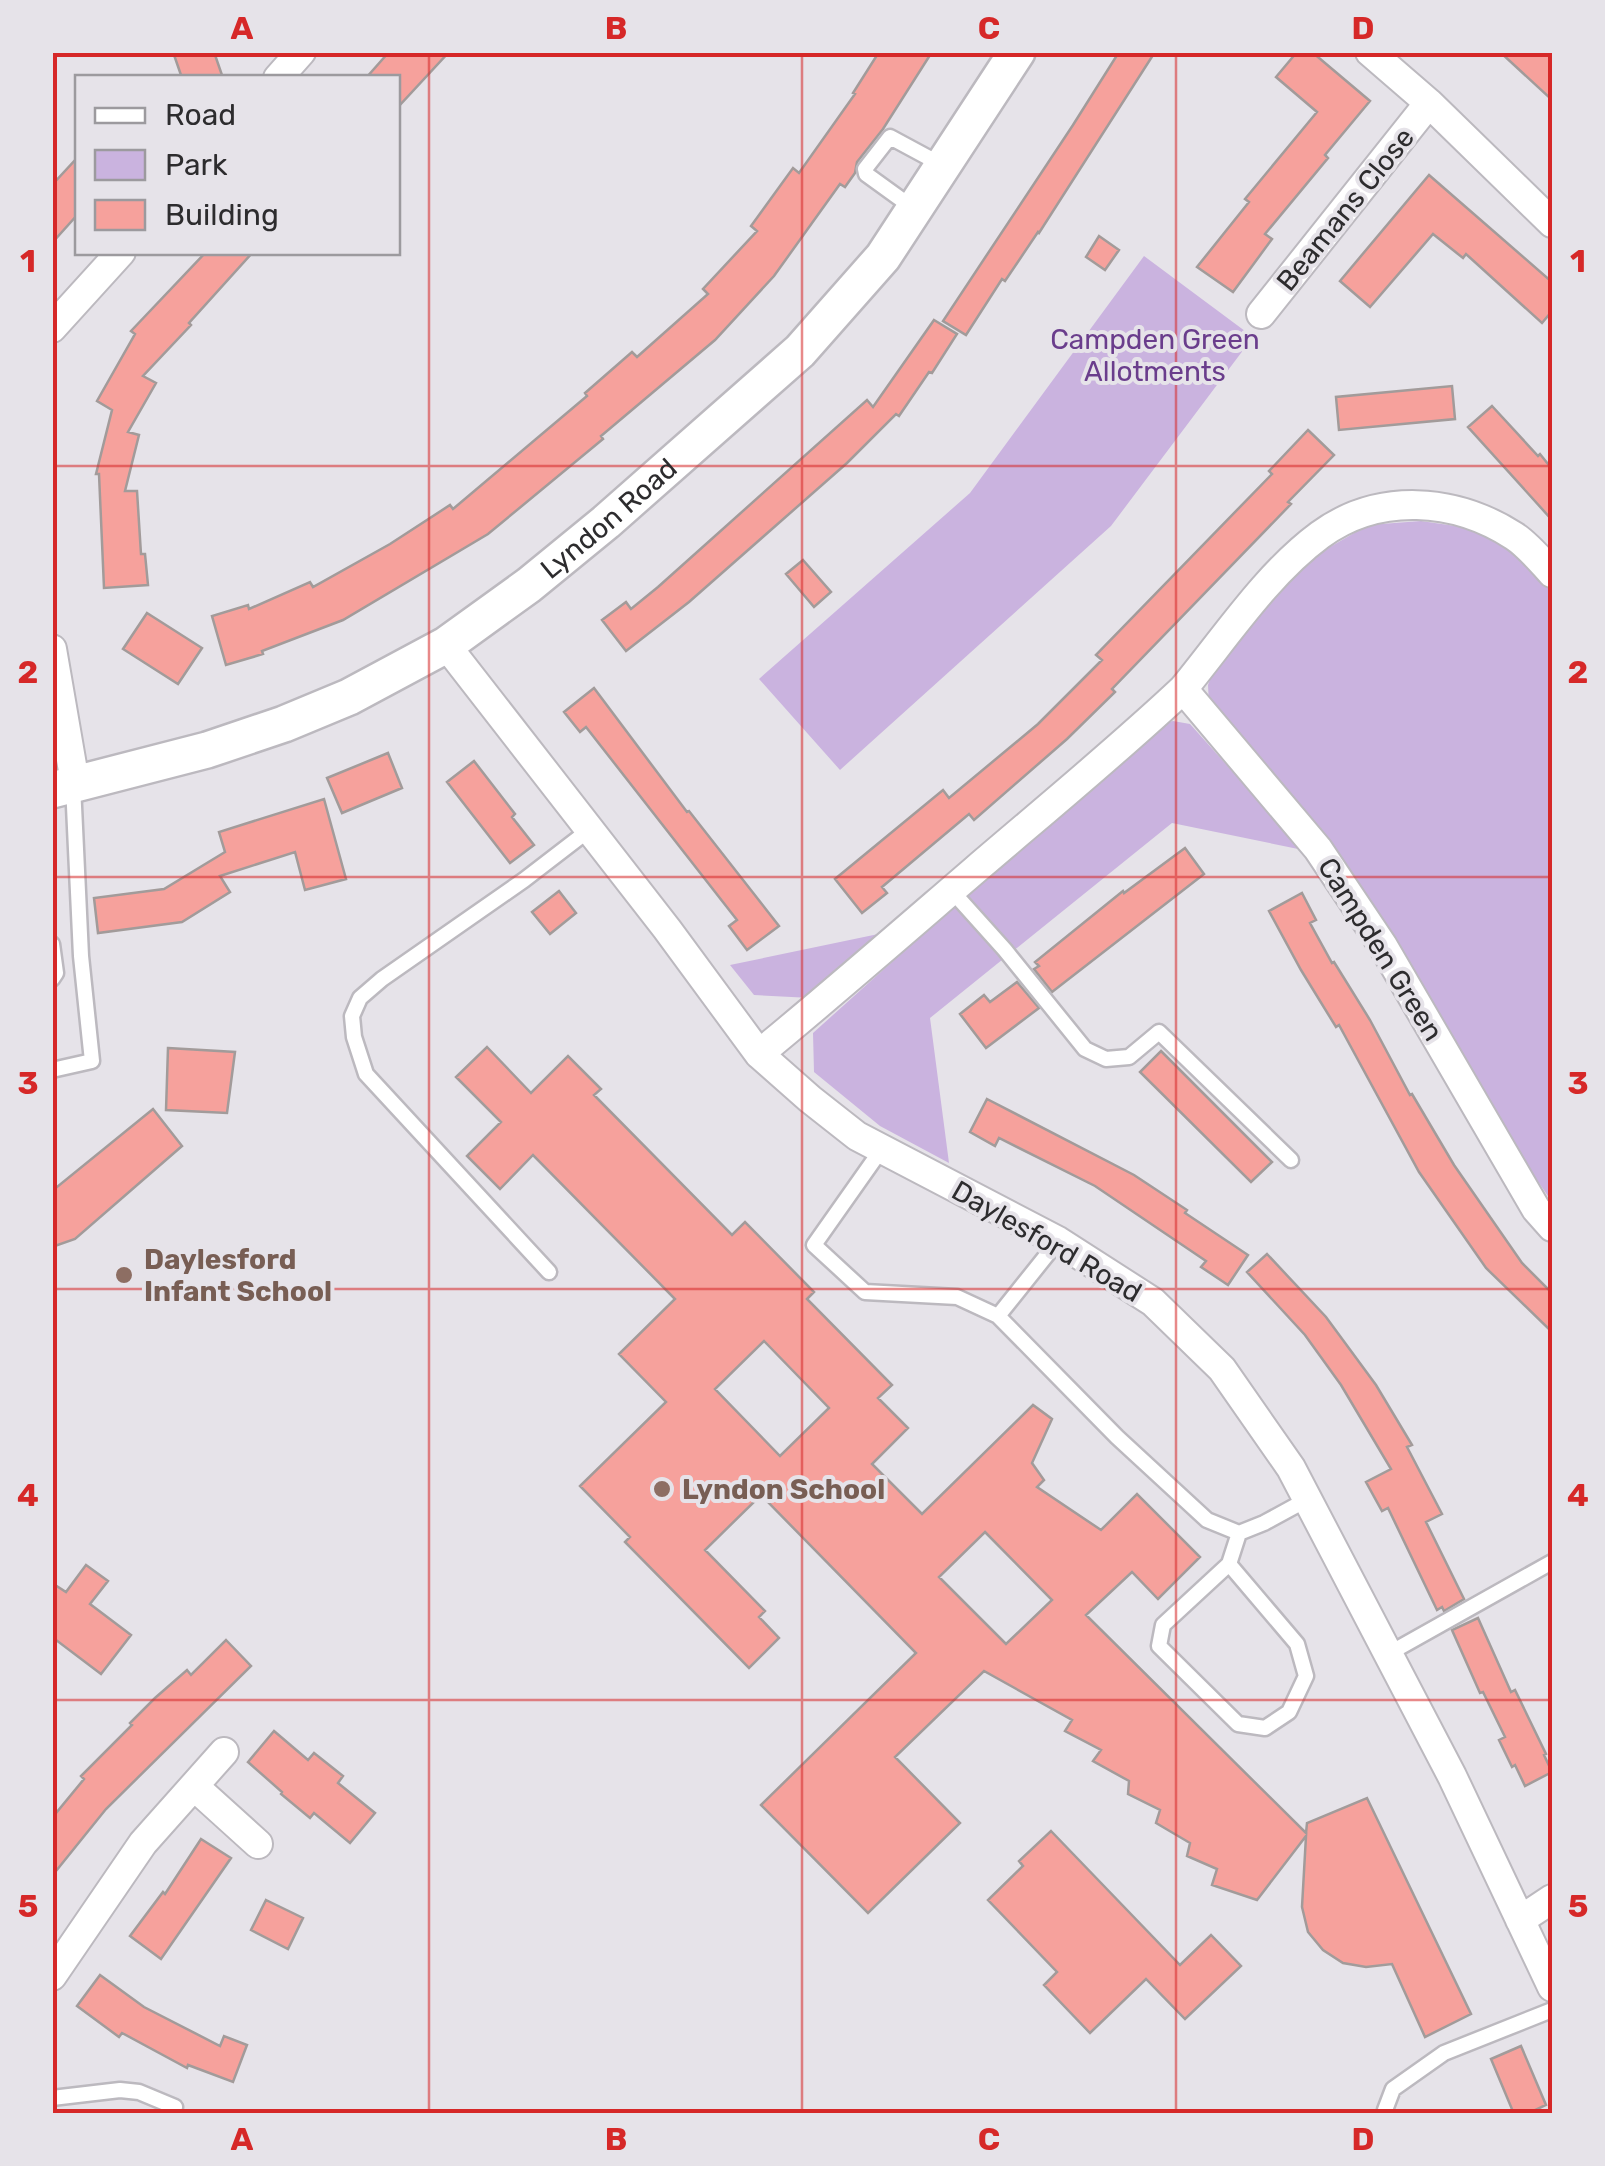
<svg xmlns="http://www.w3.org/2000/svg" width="1605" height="2166" font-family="Rubik,sans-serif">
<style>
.green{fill:#cab3df}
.building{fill:#f6a19c;stroke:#a29b9a;stroke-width:2.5;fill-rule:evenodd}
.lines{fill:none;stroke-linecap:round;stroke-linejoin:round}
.service-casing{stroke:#bcb9bf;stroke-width:19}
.minor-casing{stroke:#bcb9bf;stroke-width:32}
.tertiary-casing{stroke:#bcb9bf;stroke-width:40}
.service{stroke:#fff;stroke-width:14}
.minor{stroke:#fff;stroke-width:28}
.tertiary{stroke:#fff;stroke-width:35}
.grid{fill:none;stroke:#d62828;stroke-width:2.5;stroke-opacity:0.55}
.education-dot{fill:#8d6e63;stroke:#e6e3e9;stroke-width:4}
.labels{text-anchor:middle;stroke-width:8;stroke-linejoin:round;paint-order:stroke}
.street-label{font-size:28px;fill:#2d2c2e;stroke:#e6e3e9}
.park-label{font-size:28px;fill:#6a3d8c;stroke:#e6e3e9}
.education-label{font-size:28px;font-weight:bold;fill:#785e54;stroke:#e6e3e9;text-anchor:start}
.neatline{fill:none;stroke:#d62828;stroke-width:4}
.grid-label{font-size:32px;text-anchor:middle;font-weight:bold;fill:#d62828}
</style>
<rect width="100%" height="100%" fill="#e6e3e9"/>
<path class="green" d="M 1144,256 L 1253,337 L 1111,526 L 840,770 L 759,679 L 970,493 Z
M 1421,521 L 1469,528 L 1504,542 L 1552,588 L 1552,1202 L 1483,1101 L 1324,832 L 1209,705 L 1208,685 L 1216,662 L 1277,586 L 1330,547 L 1368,525 Z
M 1173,721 L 1190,724 L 1303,850 L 1172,823 L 930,1018 L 949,1163 L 880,1126 L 814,1072 L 813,1033 L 1155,725 Z
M 888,932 L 811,998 L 754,995 L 730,965 Z"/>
<path class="building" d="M 173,52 L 214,52 L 223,78 L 182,78 Z
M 389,52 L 449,52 L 398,107 L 398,78 L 366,78 Z
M 879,52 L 932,52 L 883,129 L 857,162 L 855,173 L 845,187 L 840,184 L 774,276 L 715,340 L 601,436 L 603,439 L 488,534 L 343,620 L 262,651 L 263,654 L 226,665 L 212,616 L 248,605 L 249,609 L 310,582 L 313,587 L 390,544 L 450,505 L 453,509 L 587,396 L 585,393 L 632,352 L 637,357 L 708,294 L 703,289 L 757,231 L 751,226 L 793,168 L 799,173 L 855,94 L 853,93 Z
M 1119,52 L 1155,52 L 1039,233 L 1038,232 L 1005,281 L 1002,279 L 966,335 L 943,321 L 1073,125 Z
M 1297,52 L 1312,52 L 1370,101 L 1325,155 L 1328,158 L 1265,234 L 1272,239 L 1233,292 L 1197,267 L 1249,202 L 1245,199 L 1317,112 L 1276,77 Z
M 1500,52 L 1552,52 L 1552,100 Z
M 78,157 L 78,214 L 52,243 L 52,185 Z
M 1429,175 L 1552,282 L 1552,311 L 1542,323 L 1466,254 L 1463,258 L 1433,234 L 1370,307 L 1340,281 Z
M 1099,236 L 1119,250 L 1105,270 L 1086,257 Z
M 206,252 L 253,252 L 189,323 L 191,325 L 143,376 L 156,383 L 128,432 L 139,435 L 125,491 L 137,491 L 141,554 L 145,554 L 148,585 L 104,588 L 99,474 L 96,474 L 112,410 L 97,401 L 135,334 L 131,331 Z
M 934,320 L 957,334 L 932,373 L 929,372 L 899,416 L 896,414 L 847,463 L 689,602 L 626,651 L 602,620 L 626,602 L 631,609 L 658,587 L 867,400 L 873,407 Z
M 1452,386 L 1455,419 L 1339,430 L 1336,397 Z
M 1492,406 L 1538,456 L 1540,454 L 1552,469 L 1552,520 L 1468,427 Z
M 1308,430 L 1334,455 L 1288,502 L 1291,504 L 1112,689 L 1115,692 L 1067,739 L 974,820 L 969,814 L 882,887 L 887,893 L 862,913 L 835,879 L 943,790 L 949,798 L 1038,724 L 1102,660 L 1096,655 L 1272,474 L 1269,471 Z
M 803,560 L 831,592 L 814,607 L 786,574 Z
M 147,613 L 202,648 L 178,684 L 123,649 Z
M 594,688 L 687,812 L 689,811 L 779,926 L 747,950 L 729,926 L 737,920 L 586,727 L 580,732 L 564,712 Z
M 388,753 L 402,788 L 342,813 L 327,778 Z
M 474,761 L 515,814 L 512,817 L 534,845 L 510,863 L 447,782 Z
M 324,799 L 346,879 L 305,890 L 295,852 L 220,876 L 230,892 L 182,922 L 98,933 L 94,898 L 164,889 L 225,852 L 219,832 Z
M 1185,848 L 1204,874 L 1052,992 L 1034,969 L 1039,966 L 1035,962 L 1123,891 L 1124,893 Z
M 559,891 L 576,913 L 550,934 L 532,912 Z
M 1302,893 L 1316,920 L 1310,923 L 1332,963 L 1334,962 L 1370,1020 L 1410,1095 L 1412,1094 L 1454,1165 L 1522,1263 L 1552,1293 L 1552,1332 L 1486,1268 L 1419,1172 L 1339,1025 L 1336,1027 L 1301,970 L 1269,911 Z
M 1017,982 L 1039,1008 L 986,1048 L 960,1014 L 984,995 L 990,1002 Z
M 487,1047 L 531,1093 L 568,1056 L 601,1089 L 594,1095 L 732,1235 L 745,1222 L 814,1292 L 807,1299 L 892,1385 L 878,1398 L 908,1428 L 872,1464 L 922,1514 L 1033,1405 L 1052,1419 L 1032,1463 L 1044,1480 L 1037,1487 L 1101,1530 L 1137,1494 L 1200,1557 L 1158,1599 L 1132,1572 L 1086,1615 L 1306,1833 L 1307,1823 L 1367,1798 L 1471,2014 L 1425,2037 L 1392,1964 L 1366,1967 L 1343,1963 L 1323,1950 L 1308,1932 L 1302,1907 L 1306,1836 L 1257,1900 L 1212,1885 L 1217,1869 L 1187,1856 L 1190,1843 L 1156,1823 L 1160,1810 L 1128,1794 L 1129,1781 L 1093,1761 L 1101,1750 L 1065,1731 L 1072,1720 L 984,1671 L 895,1757 L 960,1823 L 868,1913 L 761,1805 L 916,1653 L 761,1495 L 705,1550 L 765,1611 L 759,1617 L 779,1638 L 749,1668 L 625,1542 L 630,1537 L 580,1486 L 666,1402 L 619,1354 L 675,1299 L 533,1155 L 500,1189 L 467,1156 L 501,1122 L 456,1077 ZM 764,1341 L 829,1408 L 780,1456 L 715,1389 ZM 985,1532 L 1052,1600 L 1006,1644 L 939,1577 Z
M 168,1048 L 235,1052 L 227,1113 L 166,1110 Z
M 1161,1051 L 1272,1162 L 1251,1182 L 1140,1072 Z
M 987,1099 L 1134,1175 L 1187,1210 L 1185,1213 L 1248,1255 L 1228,1285 L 1201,1267 L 1206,1261 L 1095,1186 L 999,1138 L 995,1146 L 970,1132 Z
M 153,1109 L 182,1146 L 75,1239 L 52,1247 L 52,1191 Z
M 1267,1254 L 1326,1317 L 1376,1385 L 1412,1445 L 1407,1447 L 1442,1514 L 1426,1522 L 1464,1599 L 1444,1611 L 1442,1607 L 1437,1610 L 1388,1508 L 1382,1511 L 1366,1482 L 1391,1469 L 1341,1385 L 1305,1335 L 1247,1272 Z
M 86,1565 L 108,1581 L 90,1604 L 131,1635 L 101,1674 L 52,1637 L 52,1583 L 66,1592 Z
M 1478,1618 L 1511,1692 L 1515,1690 L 1546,1754 L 1544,1755 L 1552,1772 L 1525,1786 L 1515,1765 L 1512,1767 L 1499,1740 L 1505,1737 L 1483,1692 L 1480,1693 L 1452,1630 Z
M 226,1640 L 251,1666 L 106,1809 L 52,1876 L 52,1818 L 84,1779 L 81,1776 L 132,1725 L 130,1723 L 155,1698 L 187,1670 L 191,1675 Z
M 274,1731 L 308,1760 L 314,1753 L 343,1776 L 338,1783 L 375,1813 L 350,1843 L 314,1813 L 310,1818 L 281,1794 L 282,1792 L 248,1762 Z
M 1051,1831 L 1180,1965 L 1211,1935 L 1241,1966 L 1185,2019 L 1146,1979 L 1090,2033 L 1044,1985 L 1057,1972 L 988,1900 L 1023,1866 L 1019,1861 Z
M 201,1839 L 231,1858 L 161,1959 L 130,1936 L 163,1892 L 165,1894 Z
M 266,1900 L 303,1918 L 288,1949 L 251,1930 Z
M 100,1975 L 144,2007 L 220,2046 L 224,2036 L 247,2045 L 233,2082 L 188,2065 L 187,2068 L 122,2033 L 119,2037 L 77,2006 Z
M 1521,2046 L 1546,2105 L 1527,2114 L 1514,2114 L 1491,2059 Z"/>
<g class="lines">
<g class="service-casing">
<path id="service" d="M 913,208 L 866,174 L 865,169 L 890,137 L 942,165
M 952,891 L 1005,950 L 1085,1049 L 1106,1059 L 1129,1057 L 1159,1032 L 1291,1160
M 52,944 L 56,973 L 52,979
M 52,1070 L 92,1061 L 81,956 L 73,785
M 881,1150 L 814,1245 L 865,1292 L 957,1297 L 998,1316 L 1117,1437 L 1207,1520 L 1239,1533 L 1264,1523 L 1308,1499
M 549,1272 L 366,1074 L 354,1037 L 352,1016 L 360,998 L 382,979 L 524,880 L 589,830
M 998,1316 L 1058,1241
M 1229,1564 L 1297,1644 L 1306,1676 L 1289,1712 L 1265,1728 L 1238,1724 L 1159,1646 L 1163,1625 L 1229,1564 L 1239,1533
M 1388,1654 L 1552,1562
M 52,2098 L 120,2090 L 139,2092 L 175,2107
M 1386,2114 L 1385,2110 L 1393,2089 L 1444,2053 L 1552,2010"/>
</g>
<g class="minor-casing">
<path id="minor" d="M 1370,52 L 1429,103 L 1552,223
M 278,78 L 301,52
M 1261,314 L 1429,103
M 52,328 L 121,252
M 1552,573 C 1541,561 1528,545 1514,536 C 1455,498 1379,492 1320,535 C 1267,574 1225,638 1183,689 L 1318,849 L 1383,946 L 1536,1209 L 1552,1227
M 446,645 L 667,929 L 759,1054 L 810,1099 L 857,1136 L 1058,1241 L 1153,1302 L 1222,1369 L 1291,1468 L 1452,1776 L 1552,1987
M 52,649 L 73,771 L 73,784
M 759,1054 C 832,994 903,932 975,870 C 1045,810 1116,752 1183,689
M 195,1787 L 258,1844
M 1520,1920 L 1552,1899
M 52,1976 L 143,1843 L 224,1752"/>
</g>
<g class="tertiary-casing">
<g id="tertiary">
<path id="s1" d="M 52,790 L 207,750 L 284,724 L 349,697 L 446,645 L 529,585 L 606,522 L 800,351 L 883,257 L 1017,52"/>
</g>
</g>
<use href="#service" class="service"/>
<use href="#minor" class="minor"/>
<use href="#tertiary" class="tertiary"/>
</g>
<path class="grid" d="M 429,52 L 429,2114M 802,52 L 802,2114M 1176,52 L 1176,2114M 52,466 L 1552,466M 52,877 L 1552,877M 52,1289 L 1552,1289M 52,1700 L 1552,1700"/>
<g class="education-dot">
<circle cx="124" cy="1275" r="10"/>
<circle cx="662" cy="1489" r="10"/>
</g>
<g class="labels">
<g class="street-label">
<text transform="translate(1345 209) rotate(-51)" y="10">Beamans Close</text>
<text dy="10" stroke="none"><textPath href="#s1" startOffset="628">Lyndon Road</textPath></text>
<text transform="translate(1381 949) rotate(58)" y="10">Campden Green</text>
<text transform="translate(1047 1241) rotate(30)" y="10">Daylesford Road</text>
</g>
<g class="park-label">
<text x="1155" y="349">Campden Green<tspan x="1155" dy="32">Allotments</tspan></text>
</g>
<g class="education-label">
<text x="144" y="1269">Daylesford<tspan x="144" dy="32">Infant School</tspan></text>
<text x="682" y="1499">Lyndon School</text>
</g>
</g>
<rect width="1605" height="2166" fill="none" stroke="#e6e3e9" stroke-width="110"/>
<rect x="75" y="75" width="325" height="180" fill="#e6e3e9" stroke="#9c9a9e" stroke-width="2.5"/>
<rect x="95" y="108" width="50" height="15" fill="#ffffff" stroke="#9c9a9e" stroke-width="2.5"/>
<text x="165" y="125" font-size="30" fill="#2d2c2e">Road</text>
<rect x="95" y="150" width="50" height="30" fill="#cab3df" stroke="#9c9a9e" stroke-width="2.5"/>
<text x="165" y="175" font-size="30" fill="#2d2c2e">Park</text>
<rect x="95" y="200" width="50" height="30" fill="#f6a19c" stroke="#9c9a9e" stroke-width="2.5"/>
<text x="165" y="225" font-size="30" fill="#2d2c2e">Building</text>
<rect x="55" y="55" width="1495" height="2056" class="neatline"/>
<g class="grid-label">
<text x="242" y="39">A</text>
<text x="616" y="39">B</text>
<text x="989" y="39">C</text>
<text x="1363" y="39">D</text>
<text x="28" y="272">1</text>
<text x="1578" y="272">1</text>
<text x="28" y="683">2</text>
<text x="1578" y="683">2</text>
<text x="28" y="1094">3</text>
<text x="1578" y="1094">3</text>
<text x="28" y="1506">4</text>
<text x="1578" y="1506">4</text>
<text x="28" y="1917">5</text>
<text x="1578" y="1917">5</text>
<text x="242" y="2150">A</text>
<text x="616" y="2150">B</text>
<text x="989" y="2150">C</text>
<text x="1363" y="2150">D</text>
</g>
</svg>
